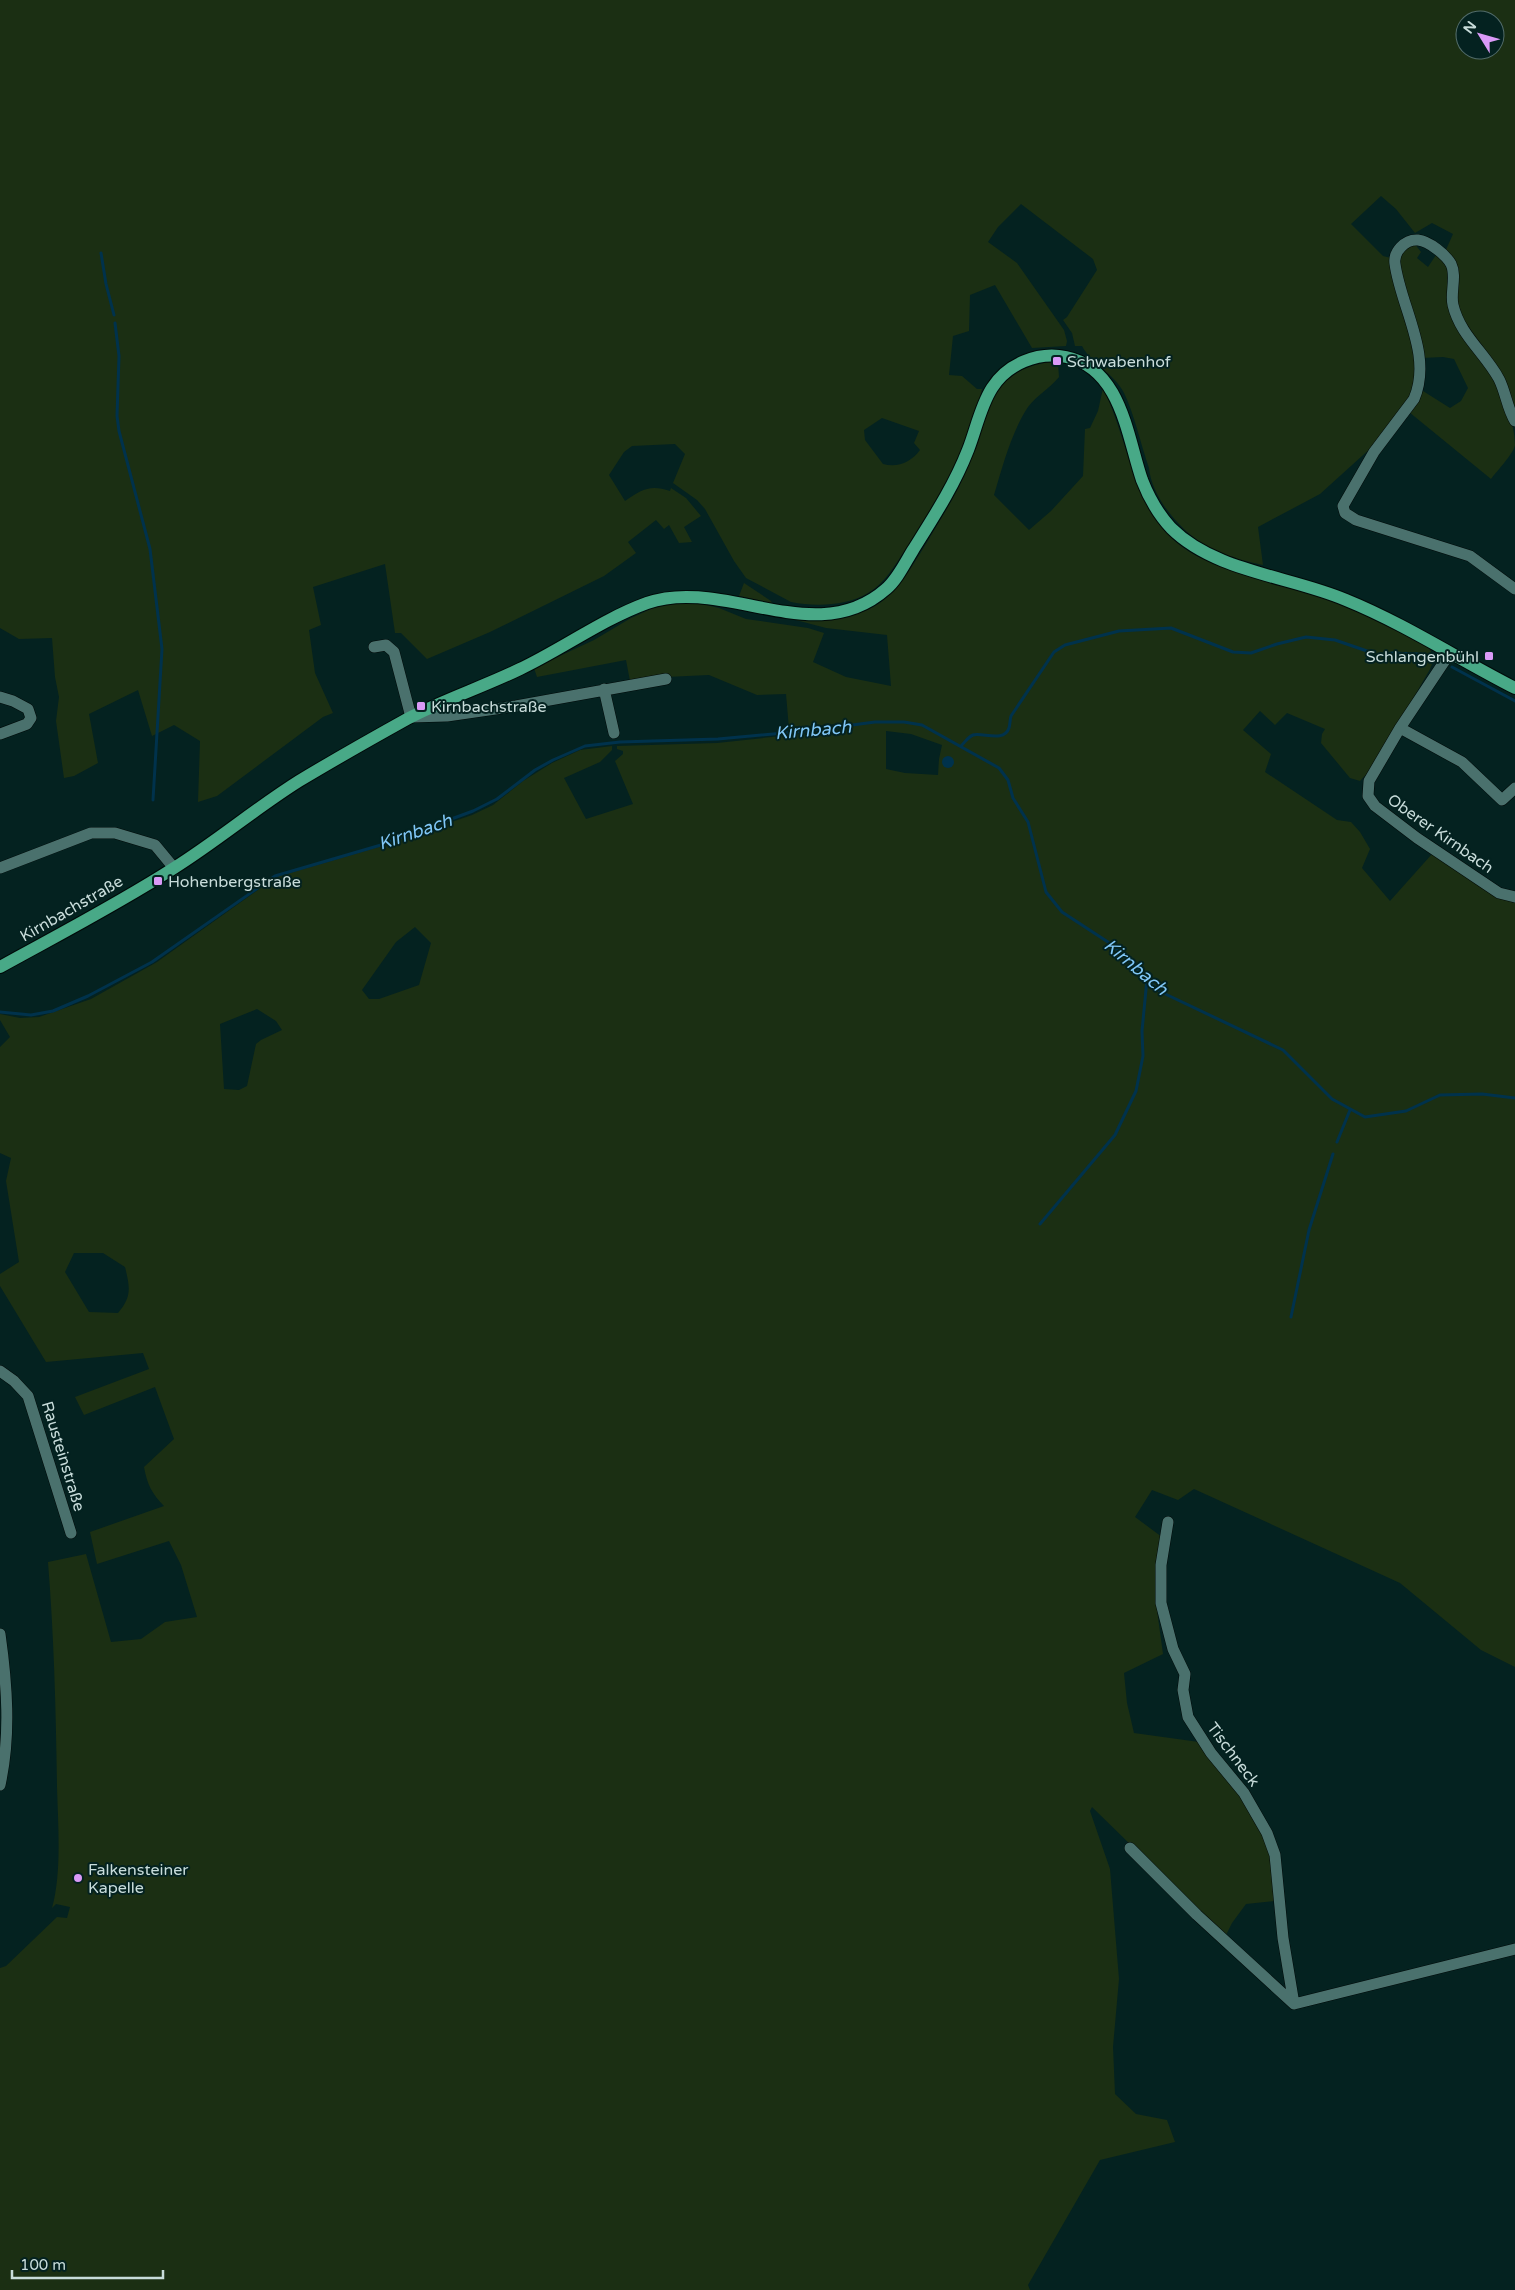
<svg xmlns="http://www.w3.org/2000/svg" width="1515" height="2290" font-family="'Varela Round',sans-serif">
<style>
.green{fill:#1b2f13;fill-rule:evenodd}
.water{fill:#00324c}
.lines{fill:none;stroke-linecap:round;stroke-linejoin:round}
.stream{stroke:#00324c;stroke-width:3}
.minor-casing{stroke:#000a09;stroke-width:12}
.major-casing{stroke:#000a09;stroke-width:14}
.minor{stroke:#4a716d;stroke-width:11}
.major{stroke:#48a987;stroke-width:12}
.poi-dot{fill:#da9af7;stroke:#042220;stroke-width:2}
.labels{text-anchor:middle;stroke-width:4;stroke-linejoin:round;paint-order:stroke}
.poi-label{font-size:16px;fill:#c8dcda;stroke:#042220;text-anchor:start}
.street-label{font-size:16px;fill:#c8dcda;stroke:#042220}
.water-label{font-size:18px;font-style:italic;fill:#80c7f7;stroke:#042220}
</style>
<rect width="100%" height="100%" fill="#042220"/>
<path class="green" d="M 0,0 L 1515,0 L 1515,416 L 1463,325 L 1445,252 L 1453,234 L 1432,223 L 1415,233 L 1396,209 L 1381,196 L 1351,224 L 1383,256 L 1391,258 L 1416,359 L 1415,392 L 1383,437 L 1320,494 L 1258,527 L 1263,565 C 1250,562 1235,559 1222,554 C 1190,542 1152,502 1149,468 C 1141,445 1134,413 1124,393 C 1114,373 1091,364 1082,346 L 1075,346 L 1072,333 L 1063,320 L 1067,317 L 1097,270 L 1093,259 L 1021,204 L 998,227 L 988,242 L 1017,263 L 1064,330 L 1067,341 L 1066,346 L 1032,348 L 995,285 L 970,295 L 969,331 L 953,336 L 949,375 L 962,376 L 977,389 L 982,389 L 980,397 C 974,415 968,433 961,450 C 947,485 925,518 905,550 C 895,565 885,583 868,593 C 846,606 816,607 791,602 L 746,578 L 734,561 L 705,509 L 697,500 L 673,483 L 685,454 L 675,444 L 632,446 L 624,452 L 609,475 L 625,501 C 641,490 650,484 670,491 L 671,488 L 686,498 L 701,516 L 684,527 L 692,542 L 679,543 L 669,525 L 664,529 L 656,520 L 628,542 L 636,553 L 604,576 L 490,632 L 427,659 L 401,633 L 395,633 L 385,564 L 313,587 L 321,625 L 309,630 L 315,673 L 333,713 L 323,717 L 217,796 L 198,802 L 200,741 L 174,725 L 152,736 L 138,690 L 89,714 L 98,763 L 74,776 L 64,778 L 56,721 L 59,697 L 55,677 L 52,638 L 19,639 L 0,628 ZM 1465,20 L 1495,20 L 1495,50 L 1465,50 ZM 882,418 L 919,431 L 914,443 L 920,450 C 911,462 898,468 883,464 L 865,440 L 864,430 Z
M 1414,243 L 1421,252 L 1417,258 L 1428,267 L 1436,255 C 1455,268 1443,280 1450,296 C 1468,338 1515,399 1515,445 C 1514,453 1497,471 1491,479 L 1409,412 L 1423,391 L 1450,408 L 1461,401 L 1468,388 L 1454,359 L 1443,357 L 1422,358 L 1397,257 Z
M 1049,362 L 1058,363 L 1059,377 C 1050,388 1037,395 1028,407 C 1011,433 1003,465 994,495 L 1029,530 L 1051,511 L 1083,476 L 1085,429 L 1090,428 L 1098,411 L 1103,388 C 1133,449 1133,527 1203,559 C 1237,574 1276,580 1312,592 C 1343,602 1375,619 1404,634 C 1413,639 1428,644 1432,653 C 1435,659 1432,665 1429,671 L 1373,767 L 1360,781 L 1350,778 L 1321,743 L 1322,734 L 1325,729 L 1287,713 L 1275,725 L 1260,711 L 1243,730 L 1271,754 L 1265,772 L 1337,820 L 1351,822 L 1360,832 L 1370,849 L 1362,868 L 1390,901 L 1432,854 L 1494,896 L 1515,903 L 1515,1667 L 1481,1650 L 1400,1583 L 1194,1489 L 1178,1500 L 1152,1490 L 1135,1517 L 1162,1537 L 1156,1603 L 1163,1654 L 1124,1673 L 1127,1703 L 1134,1733 L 1199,1742 C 1222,1770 1251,1802 1265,1837 C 1273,1856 1273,1880 1275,1901 L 1246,1904 L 1232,1923 L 1225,1937 L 1092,1807 L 1090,1811 L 1110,1869 L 1119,1979 L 1113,2047 L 1115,2094 L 1136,2114 L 1167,2120 L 1175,2142 L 1100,2160 L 1028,2285 L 1030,2290 L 0,2290 L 0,1968 L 6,1966 L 57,1917 L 67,1918 L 70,1907 L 56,1904 L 52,1908 C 62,1872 58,1824 57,1787 C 56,1712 54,1637 48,1562 L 86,1554 L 111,1642 L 141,1639 L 165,1622 L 197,1617 L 181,1565 L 169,1541 L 97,1564 L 90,1532 L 164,1506 C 152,1494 147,1484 144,1467 L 174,1439 L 155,1387 L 84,1415 L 75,1397 L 149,1369 L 143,1353 L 46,1362 L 0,1286 L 0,1274 L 19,1262 L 6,1181 L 11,1158 L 0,1153 L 0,1047 L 10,1037 L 0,1020 L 0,1014 L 20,1018 L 39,1017 L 91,999 L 157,962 L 276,877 L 382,846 L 472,815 L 493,805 L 523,781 L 552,763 L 580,750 L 612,746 L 612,750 L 600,762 L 564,778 L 586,819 L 633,804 L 615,761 L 623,754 L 623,751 L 617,749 L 617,746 L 717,743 L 846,729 L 845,723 L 789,729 L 786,694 L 757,695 L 709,675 L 666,677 L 630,681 L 626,660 L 537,677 L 534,668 L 594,640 L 631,618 L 660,605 L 676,602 L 694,602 L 719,608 L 746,619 L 808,628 L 824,633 L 813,662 L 846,677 L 891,686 L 887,635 L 826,628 L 792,619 L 792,617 C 876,622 889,606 930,537 C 943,515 958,492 968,467 C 988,417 985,372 1049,362 ZM 886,731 L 911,734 L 942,745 L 939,759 L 938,775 L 905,773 L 886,769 ZM 415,927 L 431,943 L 419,985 L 379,999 L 369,999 L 362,990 L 396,942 ZM 257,1009 L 276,1021 L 282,1030 L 261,1040 L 256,1044 L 247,1086 L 239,1090 L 224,1089 L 220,1024 ZM 74,1253 L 103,1253 L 125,1267 C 130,1287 132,1297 118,1313 L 89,1312 L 65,1272 Z
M 744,583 L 771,601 L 772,603 L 739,596 Z"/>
<path class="water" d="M942 762a6 6 0 1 1 12 0a6 6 0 1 1-12 0Z"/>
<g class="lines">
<path class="stream" d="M 101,253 L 106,284 L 114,315
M 115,323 L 119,356 L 117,416 L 119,431 L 150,549 L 162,649 L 153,800
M 1380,655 L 1392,653 L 1418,654
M 1452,667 L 1515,701
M 961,746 C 965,742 968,737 973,735 C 982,732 1004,743 1009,728 C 1010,725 1010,719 1011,716 L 1054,652 L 1065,645 L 1119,631 L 1171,628 L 1233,652 L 1251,653 L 1277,644 L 1306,637 L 1335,640 L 1367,651
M 0,1012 L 31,1015 L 53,1011 L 88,996 L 152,962 L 275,876 L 381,845 L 473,811 L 497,799 L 535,770 L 553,760 L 585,746 L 620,742 L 718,739 L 807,731 L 875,722 L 904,722 L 922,725 L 999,768 L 1008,780 L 1013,798 L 1028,822 L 1046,892 L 1062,912 L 1111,944 L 1159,991 L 1283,1050 L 1332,1099 L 1365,1117 L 1406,1111 L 1440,1095 L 1482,1094 L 1515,1098
M 1337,1142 L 1350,1110
M 1040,1224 L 1115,1135 L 1136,1091 L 1143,1056 L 1142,1031 L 1147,979
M 1291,1317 L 1309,1230 L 1333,1154"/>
<g class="minor-casing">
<path id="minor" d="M 1515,421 C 1507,408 1506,393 1499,379 C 1485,353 1460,335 1453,305 C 1450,293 1457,276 1451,264 C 1446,255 1429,241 1418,240 C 1405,239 1393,252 1395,264 C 1401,308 1433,355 1414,399 L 1374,452 L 1343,506 L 1345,513 L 1356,520 L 1470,556 L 1515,589
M 374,647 L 386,645 L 394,652 L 411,717 L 447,716 L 516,706 L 666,679
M 1450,653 L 1400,728 L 1369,781 L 1368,796 L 1375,806 L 1417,838 L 1499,893 L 1515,897
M 604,689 L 614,733
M 0,697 L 13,701 L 28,709 L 31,718 L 27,724 L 0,734
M 1400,728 L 1462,762 L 1502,800 L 1515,788
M 0,868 L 91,833 L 115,833 L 155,845 L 174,868
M 0,1371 L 14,1381 L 28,1396 L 71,1533
M 1168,1522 L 1161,1565 L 1161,1603 L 1173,1649 L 1185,1674 L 1183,1690 L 1188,1717 L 1211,1753 L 1244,1793 L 1267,1833 L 1275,1855 L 1283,1938 L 1294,2004
M 0,1634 C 7,1684 11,1735 0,1785
M 1130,1848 L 1197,1915 L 1294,2004
M 1294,2004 L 1515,1949"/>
</g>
<g class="major-casing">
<path id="major" d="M 0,967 C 58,935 118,904 174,868 C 217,841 256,808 299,781 C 334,760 371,739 407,719 C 443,700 483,687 520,669 C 562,649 603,619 647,603 C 724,576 816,651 886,589 C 897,580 905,563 913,550 C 933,518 954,486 968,450 C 976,430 980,407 992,388 C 1007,364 1038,351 1066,357 C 1121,368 1127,436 1142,480 C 1149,498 1158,514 1171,528 C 1215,572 1290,576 1346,600 C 1405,624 1458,659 1515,688"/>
</g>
<use href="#minor" class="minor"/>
<use href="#major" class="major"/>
</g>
<g class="poi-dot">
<rect x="1052" y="356" width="10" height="10" rx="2.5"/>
<rect x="1484" y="651" width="10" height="10" rx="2.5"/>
<rect x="416" y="701" width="10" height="10" rx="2.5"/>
<rect x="153" y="876" width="10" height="10" rx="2.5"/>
<circle cx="78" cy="1878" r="5"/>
</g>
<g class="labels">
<g class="poi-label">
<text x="1067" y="367">Schwabenhof</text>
<text x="1479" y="662" text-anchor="end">Schlangenbühl</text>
<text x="431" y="712">Kirnbachstraße</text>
<text x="168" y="887">Hohenbergstraße</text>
<text x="88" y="1875">Falkensteiner<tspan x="88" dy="18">Kapelle</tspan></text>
</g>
<g class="street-label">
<text transform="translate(1441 833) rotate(35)" y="6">Oberer Kirnbach</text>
<text transform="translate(71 908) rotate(-30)" y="6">Kirnbachstraße</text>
<text transform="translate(64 1456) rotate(73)" y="6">Rausteinstraße</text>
<text transform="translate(1234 1754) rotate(53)" y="6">Tischneck</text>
</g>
<g class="water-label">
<text transform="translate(813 730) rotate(-5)" y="6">Kirnbach</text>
<text transform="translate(415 832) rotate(-19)" y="6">Kirnbach</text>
<text transform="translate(1136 967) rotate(40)" y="6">Kirnbach</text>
</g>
</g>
<g transform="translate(1480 35) rotate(307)"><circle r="24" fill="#042220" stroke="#526c6a"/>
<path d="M0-4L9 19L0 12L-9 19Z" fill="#da9af7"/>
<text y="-8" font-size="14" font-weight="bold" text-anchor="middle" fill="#c8dcda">N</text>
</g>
<path d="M12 2270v8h151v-8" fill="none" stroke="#c8dcda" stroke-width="2.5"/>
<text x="20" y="2270" font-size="15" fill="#c8dcda" stroke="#042220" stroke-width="4" paint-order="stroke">100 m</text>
</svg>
